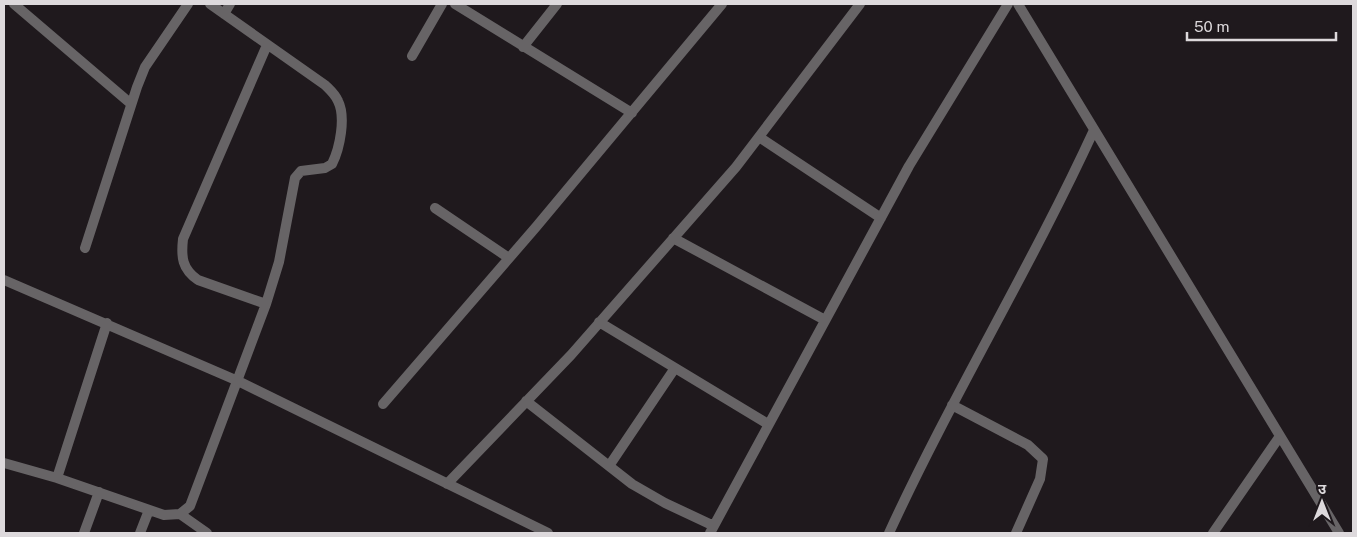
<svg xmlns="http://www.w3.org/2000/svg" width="1357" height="537" font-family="'Public Sans','Noto Sans Devanagari',sans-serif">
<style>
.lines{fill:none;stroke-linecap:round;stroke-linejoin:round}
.minor{stroke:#676466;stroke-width:10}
</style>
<rect width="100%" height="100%" fill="#1f191d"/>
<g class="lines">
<path class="minor" d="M 14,4 L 130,103
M 455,4 L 632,113
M 1018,4 L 1339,533
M 224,14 L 230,4
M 523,47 L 557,4
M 412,56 L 442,4
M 759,137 L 881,218
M 435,208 L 509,258
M 673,238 L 825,320
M 85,248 L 137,87 L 145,67 L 188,4
M 4,280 L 238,381 L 548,533
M 266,304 L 198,280 C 182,269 181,257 183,239 L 267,45
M 599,322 L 768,424
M 526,401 L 632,484 L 665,503 L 714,526
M 383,404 L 536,227 L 722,4
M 952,405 L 1028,445 L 1043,459 L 1040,479 L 1016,533
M 4,463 L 57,478 L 164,515 L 180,514 L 190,506 L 266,304 L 279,262 L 295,178 L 301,171 L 325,168 L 332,164 C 340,148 346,117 338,101 C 335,94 330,90 325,85 L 210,4
M 609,466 L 675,368
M 57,478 L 107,323
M 447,484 L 571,355 L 736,167 L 860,4
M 180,514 L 207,533
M 84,533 L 99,492
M 140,533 L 149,510
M 710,533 L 909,166 L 1008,4
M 889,533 C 952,396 1031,267 1094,130
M 1213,533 L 1280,436"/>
</g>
<rect width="1357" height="537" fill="none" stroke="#ddd9dc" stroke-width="10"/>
<g transform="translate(1322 502)" stroke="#1f191d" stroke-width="4" paint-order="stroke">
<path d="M0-4L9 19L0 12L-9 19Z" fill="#ddd9dc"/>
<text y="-8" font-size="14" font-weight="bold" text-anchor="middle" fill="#ddd9dc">उ</text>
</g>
<path d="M1187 32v8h149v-8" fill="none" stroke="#ddd9dc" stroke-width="2.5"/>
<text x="1194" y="32" font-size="15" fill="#ddd9dc" stroke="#1f191d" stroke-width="4" paint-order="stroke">50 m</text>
</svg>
